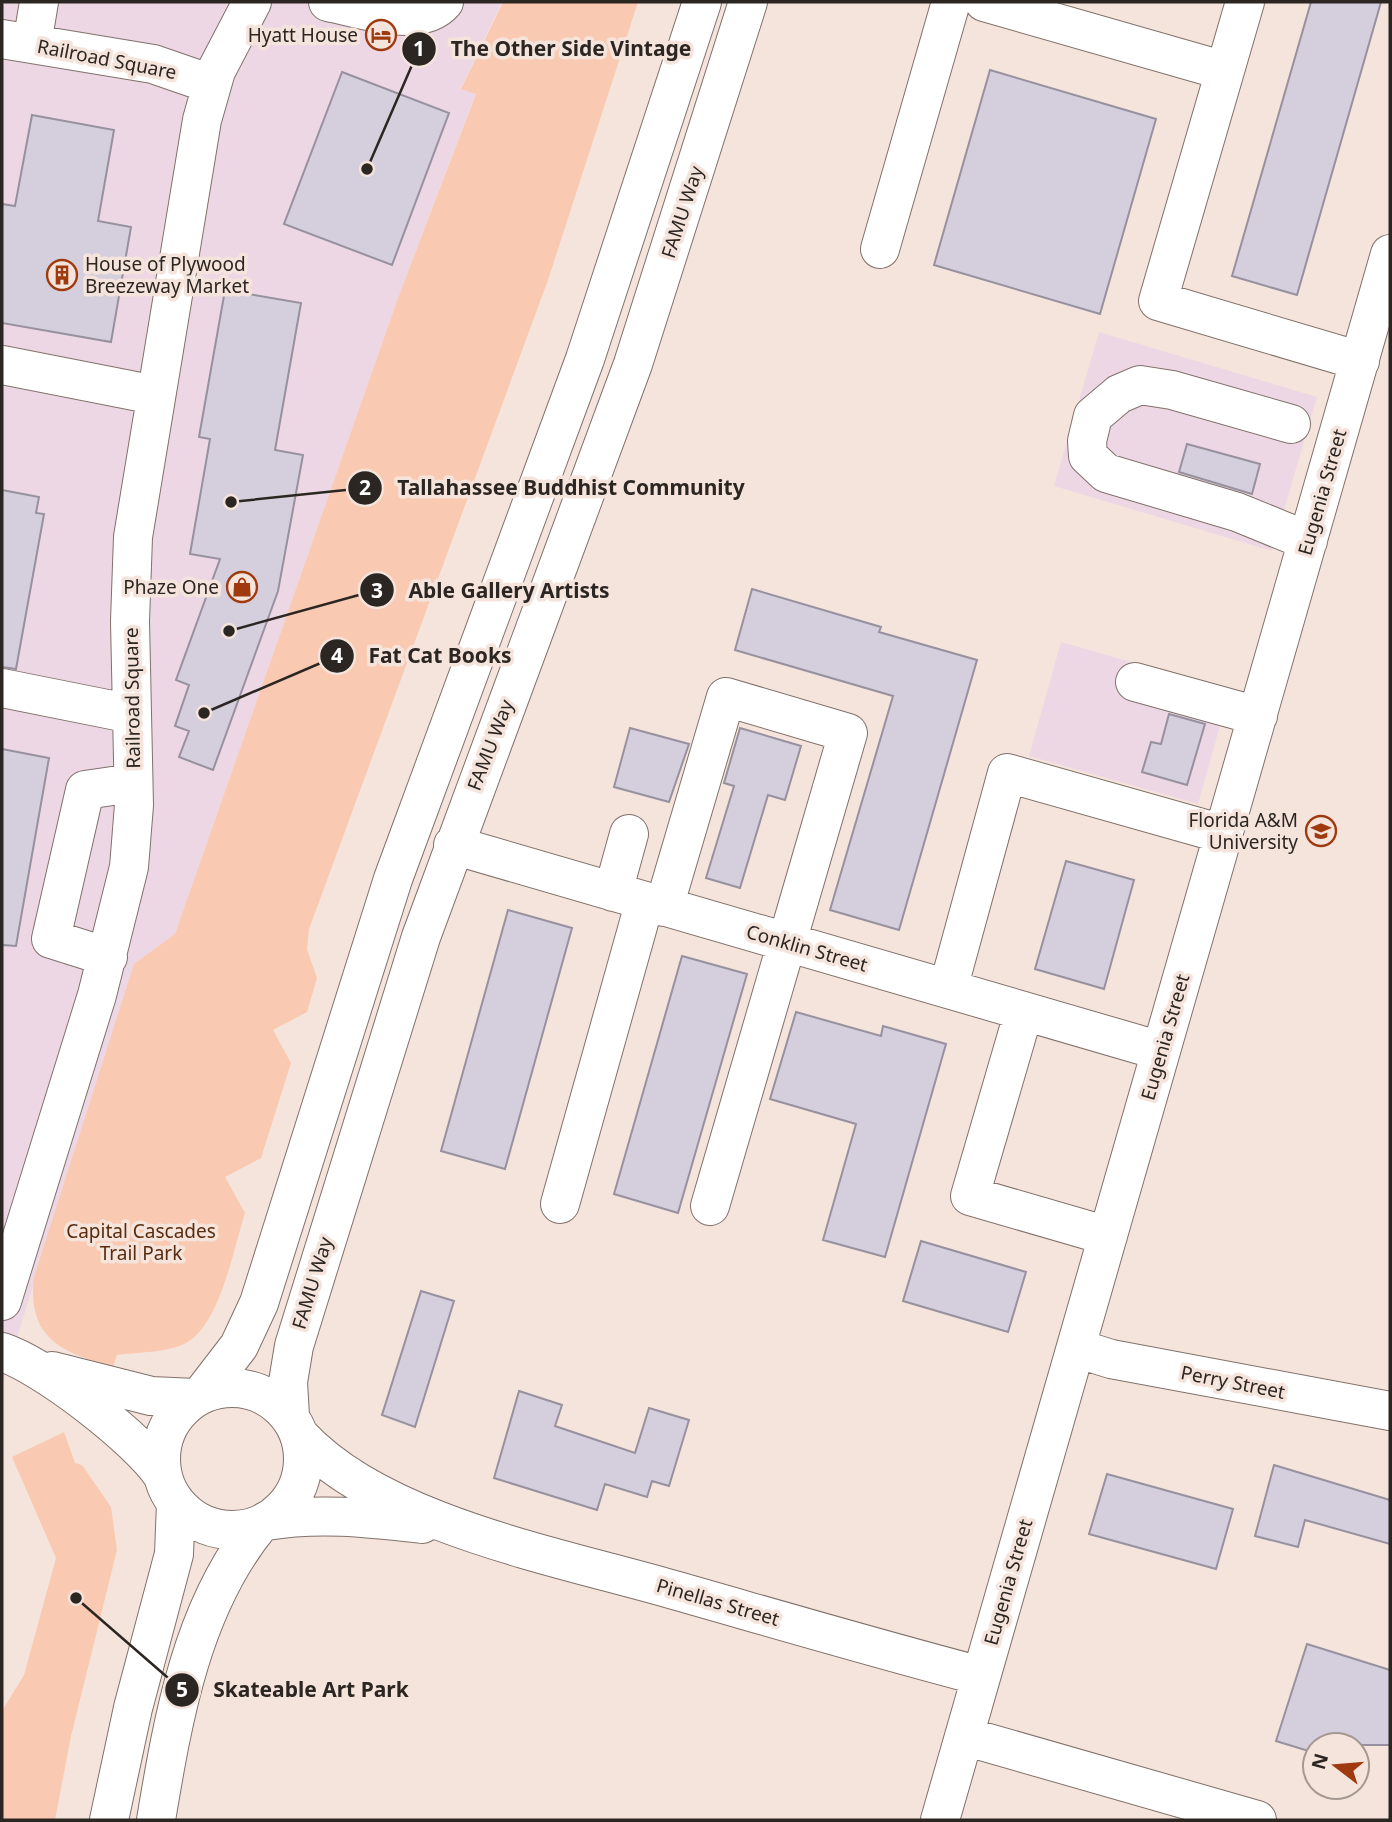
<svg xmlns="http://www.w3.org/2000/svg" width="1392" height="1822" font-family="'Noto Sans',sans-serif">
<style>
.commercial{fill:#edd7e4}
.green{fill:#f9cab1}
.building{fill:#d5cedd;stroke:#97919f;stroke-width:2}
.lines{fill:none;stroke-linecap:round;stroke-linejoin:round}
.minor-casing{stroke:#80716a;stroke-width:40}
.minor{stroke:#fff;stroke-width:38}
.labels{text-anchor:middle;stroke-width:7;stroke-linejoin:round;paint-order:stroke}
.poi-label{font-size:19px;fill:#2c2623;stroke:#f5e4dc;text-anchor:end}
.street-label{font-size:19px;fill:#2c2623;stroke:#f5e4dc}
.park-label{font-size:19px;fill:#5a2c0f;stroke:#f5e4dc}
.leader{fill:none;stroke:#2c2623;stroke-width:2.5}
.callout-dot{fill:#2c2623;stroke:#f5e4dc;stroke-width:2.5}
.mark-label{font-size:21px;text-anchor:middle;font-weight:bold;fill:#fff}
.callout-label{font-size:21px;text-anchor:middle;font-weight:bold;fill:#2c2623;stroke:#f5e4dc;stroke-width:7;stroke-linejoin:round;paint-order:stroke}
</style>
<rect width="100%" height="100%" fill="#f5e4dc"/>
<path class="commercial" d="M 2,2 L 502,2 L 461,88 L 476,93 L 398,298 L 175,934 L 134,965 L 2,1385 Z
M 1099,332 L 1317,397 L 1272,551 L 1054,486 Z
M 1061,642 L 1230,690 L 1198,804 L 1029,756 Z"/>
<path class="green" d="M 503,2 L 638,2 L 548,280 L 309,929 L 307,949 L 317,978 L 307,1012 L 273,1030 L 291,1063 L 261,1158 L 225,1177 L 245,1213 C 234,1247 220,1325 186,1343 C 167,1353 138,1352 117,1355 L 113,1367 C 62,1352 27,1339 34,1277 L 134,964 L 175,934 L 398,298 L 476,94 L 461,89 Z
M 64,1432 L 75,1463 L 82,1465 L 111,1507 L 117,1550 L 71,1736 L 55,1820 L 2,1820 L 2,1711 L 24,1675 L 56,1558 L 12,1457 Z"/>
<path class="building" d="M 1311,2 L 1381,2 L 1297,295 L 1232,276 Z
M 990,70 L 1156,119 L 1100,314 L 934,265 Z
M 342,72 L 449,113 L 392,265 L 284,224 Z
M 32,115 L 114,130 L 98,221 L 131,227 L 111,342 L 2,323 L 2,204 L 15,206 Z
M 225,290 L 301,303 L 275,450 L 303,455 L 278,591 L 213,770 L 179,757 L 189,731 L 175,726 L 189,685 L 176,680 L 220,559 L 190,554 L 210,439 L 199,437 Z
M 1187,444 L 1260,464 L 1252,494 L 1179,472 Z
M 2,490 L 39,497 L 36,513 L 44,514 L 16,669 L 2,667 Z
M 752,589 L 881,627 L 879,632 L 977,660 L 899,930 L 830,910 L 893,696 L 735,650 Z
M 1169,714 L 1205,724 L 1187,785 L 1142,772 L 1151,742 L 1161,744 Z
M 630,728 L 689,744 L 669,802 L 614,787 Z
M 740,728 L 801,746 L 785,800 L 768,795 L 740,888 L 706,878 L 734,786 L 724,783 Z
M 2,749 L 49,758 L 16,946 L 2,945 Z
M 1066,861 L 1134,880 L 1104,989 L 1035,969 Z
M 508,910 L 572,928 L 505,1169 L 441,1151 Z
M 682,956 L 747,974 L 678,1213 L 614,1194 Z
M 796,1012 L 881,1036 L 883,1026 L 946,1044 L 885,1257 L 823,1240 L 856,1124 L 770,1099 Z
M 921,1241 L 1026,1272 L 1008,1332 L 903,1301 Z
M 421,1291 L 454,1301 L 415,1427 L 382,1415 Z
M 519,1391 L 562,1405 L 555,1426 L 635,1453 L 649,1408 L 689,1420 L 669,1486 L 652,1481 L 647,1497 L 605,1484 L 597,1510 L 494,1478 Z
M 1274,1465 L 1390,1500 L 1390,1544 L 1305,1520 L 1298,1547 L 1255,1536 Z
M 1107,1474 L 1233,1509 L 1216,1569 L 1089,1534 Z
M 1307,1644 L 1390,1670 L 1390,1745 L 1315,1745 L 1315,1753 L 1276,1741 Z"/>
<g class="lines">
<g class="minor-casing">
<path id="minor" d="M 328,2 C 360,8 420,30 444,2
M 984,2 L 1225,71
M 1245,2 L 1158,301 L 1360,361
M 2,39 L 153,64 L 211,84
M 32,44 L 39,2
M 880,249 L 951,2
M 2,365 L 155,395
M 1291,424 L 1172,390 L 1140,385 L 1119,394 L 1093,416 L 1087,441 L 1088,456 L 1106,473 L 1237,512 L 1308,541
M 1135,682 L 1258,716
M 2,688 L 132,714
M 453,845 L 1161,1051
M 613,892 L 629,834
M 664,907 L 726,697 L 848,733 L 710,1206
M 108,957 L 51,939 L 85,790 L 133,783
M 948,989 L 1007,773 L 1223,834
M 1024,1011 L 970,1196 L 1108,1236
M 560,1204 L 645,901
M 2,1301 L 97,995 L 129,867 L 134,805 L 130,621 L 133,537 L 202,120 L 216,71 L 252,2
M 1076,1348 L 1111,1359 L 1390,1411
M 2,1352 C 44,1366 139,1439 163,1476
M 52,1371 L 151,1396 L 195,1398
M161 1459a71 71 0 1 1 142 0a71 71 0 1 1-142 0Z
M 202,1394 L 239,1346 L 259,1303 L 393,879 L 585,359 L 702,2
M 290,1416 L 288,1382 L 294,1346 L 421,937 L 633,364 L 748,2
M 300,1436 C 381,1524 560,1557 674,1590 C 776,1619 878,1649 981,1676
M 266,1521 C 320,1512 369,1518 422,1524
M 964,1736 L 1257,1820
M 109,1820 L 133,1708 L 174,1554 L 176,1503
M 156,1820 C 173,1718 192,1607 259,1525
M 940,1820 L 1390,254"/>
</g>
<use href="#minor" class="minor"/>
</g>
<defs>
<g id="hotel-ring" transform="scale(1.575)"><circle r="9.5" fill="#f5e4dc" stroke="#9f3a0f" stroke-width="1.5"/><path d="M-6-4.5h1.5V1H6V5H4.5V3h-9V5H-6ZM-4 0a1.8 1.8 0 1 1 3.6 0ZM.5 0V-2.5h3Q6-2.5 6 0Z" fill="#9f3a0f"/></g>
<g id="building-ring" transform="scale(1.575)"><circle r="9.5" fill="#f5e4dc" stroke="#9f3a0f" stroke-width="1.5"/><path d="M-4-6H4V6H1V3H-1V6H-4ZM-2.5-4.3h1.7v1.8h-1.7ZM.8-4.3h1.7v1.8H.8ZM-2.5-1h1.7V.8h-1.7ZM.8-1h1.7V.8H.8Z" fill="#9f3a0f"/></g>
<g id="shop-ring" transform="scale(1.575)"><circle r="9.5" fill="#f5e4dc" stroke="#9f3a0f" stroke-width="1.5"/><path d="M-5-2.5h2.3a2.7 3.5 0 0 1 5.4 0H5L5.5 6h-11ZM-1.5-2.5h3a1.5 2.3 0 0 0-3 0Z" fill="#9f3a0f"/></g>
<g id="university-ring" transform="scale(1.575)"><circle r="9.5" fill="#f5e4dc" stroke="#9f3a0f" stroke-width="1.5"/><path d="M0-5L7-2L0 1L-7-2ZM-4 1L0 2.5L4 1V4Q0 6-4 4Z" fill="#9f3a0f"/></g>
</defs>
<g fill-rule="evenodd">
<use href="#hotel-ring" x="381" y="35"/>
<use href="#building-ring" x="62" y="275"/>
<use href="#shop-ring" x="242" y="587"/>
<use href="#university-ring" x="1321" y="831"/>
</g>
<g class="labels">
<g class="poi-label">
<text x="358" y="42">Hyatt House</text>
<text x="85" y="271" text-anchor="start">House of Plywood<tspan x="85" dy="22">Breezeway Market</tspan></text>
<text x="219" y="594">Phaze One</text>
<text x="1298" y="827">Florida A&amp;M<tspan x="1298" dy="22">University</tspan></text>
</g>
<g class="street-label">
<text transform="translate(107 59) rotate(11)" y="7">Railroad Square</text>
<text transform="translate(682 212) rotate(-72)" y="7">FAMU Way</text>
<text transform="translate(1322 492) rotate(-74)" y="7">Eugenia Street</text>
<text transform="translate(132 698) rotate(-91)" y="7">Railroad Square</text>
<text transform="translate(490 745) rotate(-69)" y="7">FAMU Way</text>
<text transform="translate(807 948) rotate(16)" y="7">Conklin Street</text>
<text transform="translate(1165 1037) rotate(-74)" y="7">Eugenia Street</text>
<text transform="translate(312 1283) rotate(-73)" y="7">FAMU Way</text>
<text transform="translate(1233 1382) rotate(11)" y="7">Perry Street</text>
<text transform="translate(1008 1582) rotate(-74)" y="7">Eugenia Street</text>
<text transform="translate(718 1602) rotate(16)" y="7">Pinellas Street</text>
</g>
<g class="park-label">
<text x="141" y="1238">Capital Cascades<tspan x="141" dy="22">Trail Park</tspan></text>
</g>
</g>
<path class="leader" d="M367 169L419 49M231 502L365 488M229 631L377 590M204 713L337 656M76 1598L182 1690"/>
<g class="callout-dot">
<circle cx="367" cy="169" r="7"/>
<circle cx="231" cy="502" r="7"/>
<circle cx="229" cy="631" r="7"/>
<circle cx="204" cy="713" r="7"/>
<circle cx="76" cy="1598" r="7"/>
<circle cx="419" cy="49" r="18"/>
<circle cx="365" cy="488" r="18"/>
<circle cx="377" cy="590" r="18"/>
<circle cx="337" cy="656" r="18"/>
<circle cx="182" cy="1690" r="18"/>
</g>
<g class="mark-label">
<text x="419" y="56">1</text>
<text x="365" y="495">2</text>
<text x="377" y="598">3</text>
<text x="337" y="663">4</text>
<text x="182" y="1697">5</text>
</g>
<g class="callout-label">
<text x="571" y="56">The Other Side Vintage</text>
<text x="571" y="495">Tallahassee Buddhist Community</text>
<text x="509" y="598">Able Gallery Artists</text>
<text x="440" y="663">Fat Cat Books</text>
<text x="311" y="1697">Skateable Art Park</text>
</g>
<rect width="1392" height="1822" fill="none" stroke="#2c2623" stroke-width="7"/>
<g transform="translate(1336 1766) rotate(286)"><circle r="33" fill="#f5e4dc" stroke="#a59892" stroke-width="2"/>
<path d="M0-5L12 26L0 18L-12 26Z" fill="#9f3a0f"/>
<text y="-10" font-size="19" font-weight="bold" text-anchor="middle" fill="#2c2623">N</text>
</g>
</svg>
